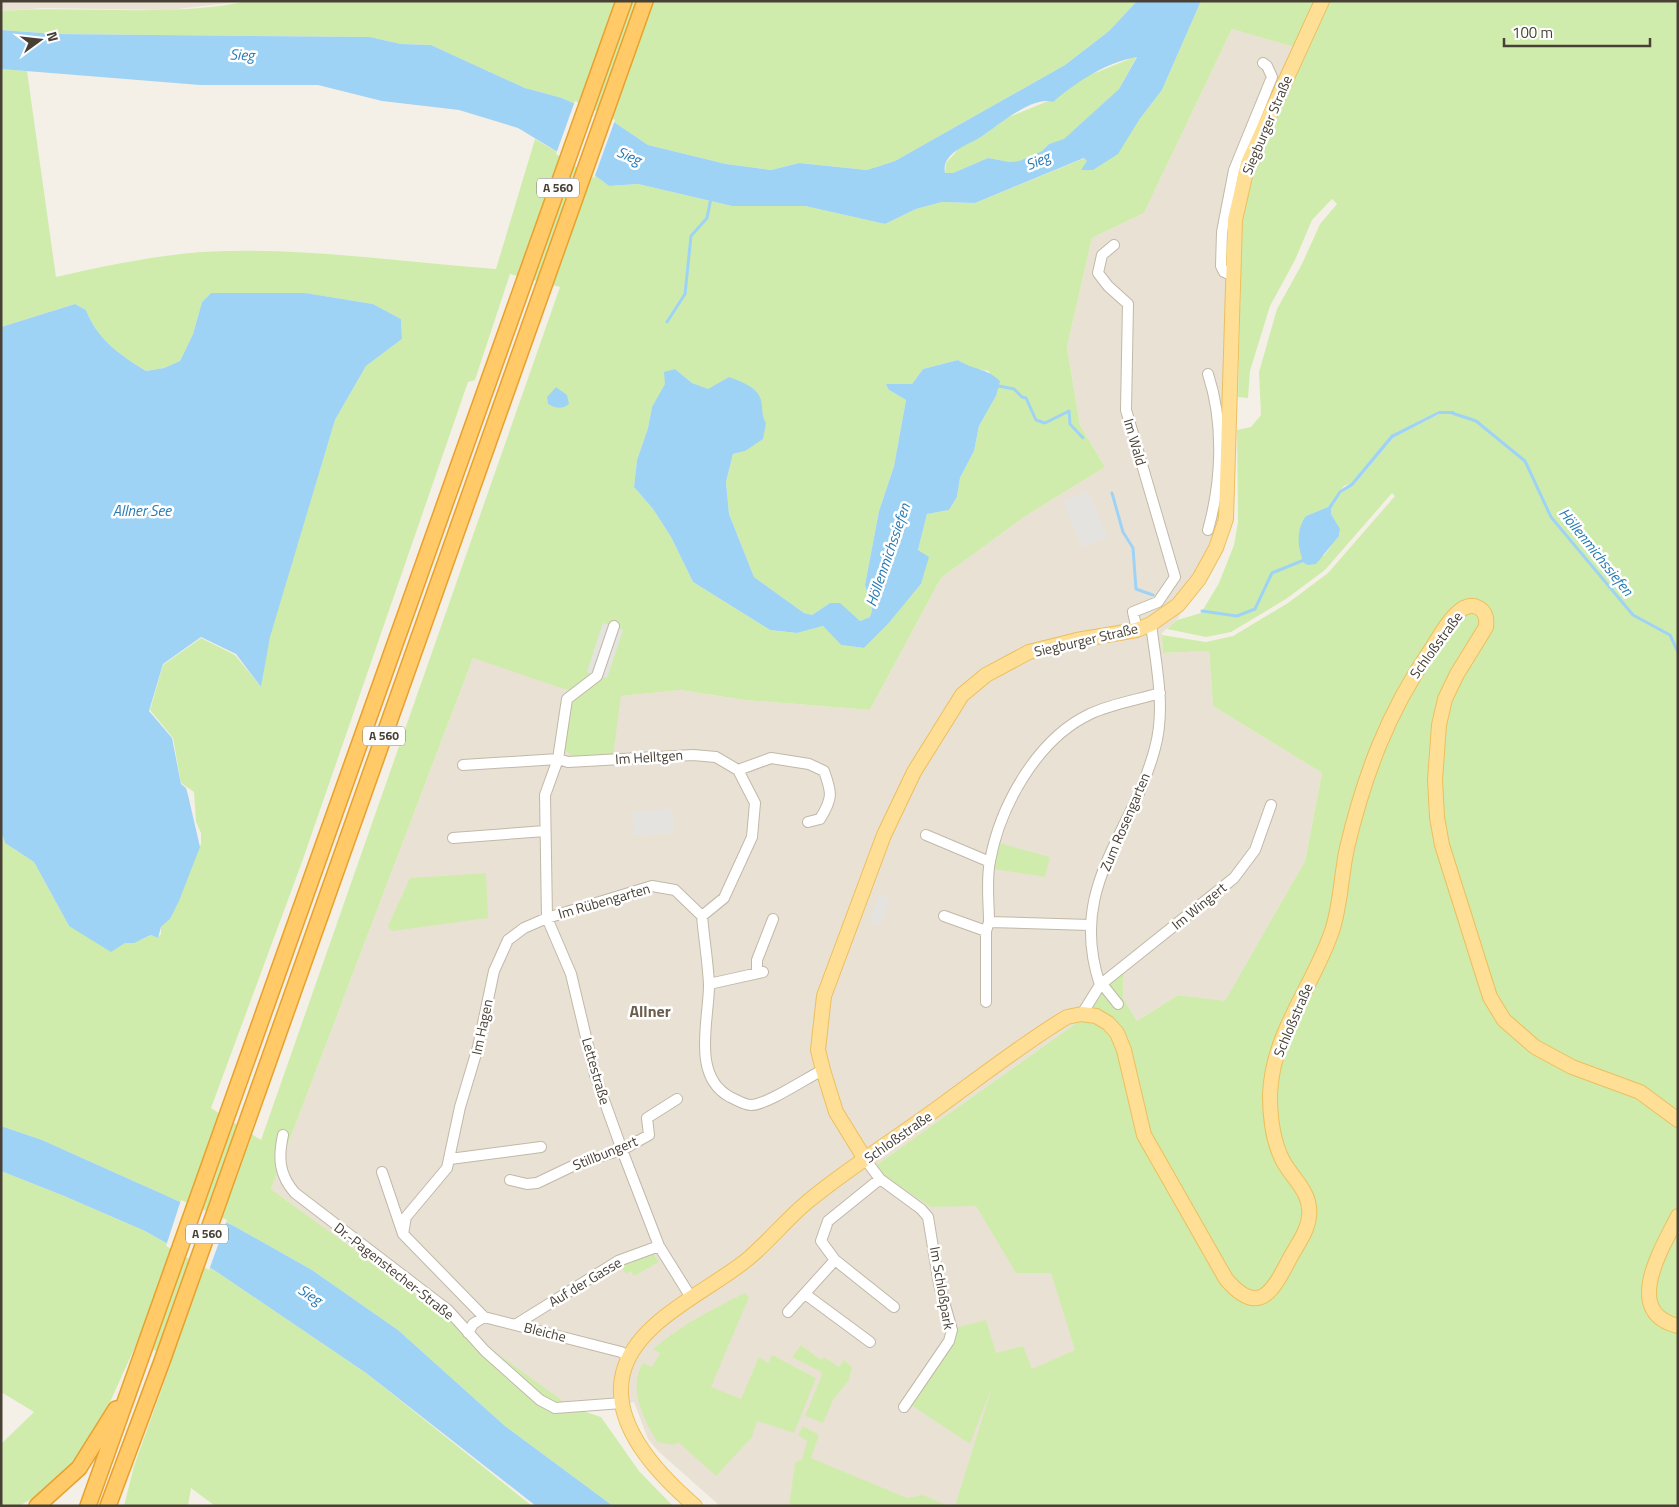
<svg xmlns="http://www.w3.org/2000/svg" width="1679" height="1507" font-family="'Titillium Web',sans-serif">
<style>
.residential{fill:#e9e2d4}
.green{fill:#d0ecad;fill-rule:evenodd}
.parking{fill:#e5e3df}
.water{fill:#9fd3f5;fill-rule:evenodd}
.pier{fill:#f5f0e7}
.lines{fill:none;stroke-linecap:round;stroke-linejoin:round}
.stream{stroke:#9fd3f5;stroke-width:3}
.minor-casing{stroke:#c1b8a8;stroke-width:12}
.major-casing{stroke:#ecbf5d;stroke-width:16}
.highway-casing{stroke:#e8a12d;stroke-width:18}
.minor{stroke:#fff;stroke-width:10}
.major{stroke:#ffdf95;stroke-width:14}
.highway{stroke:#ffca67;stroke-width:15}
.labels{text-anchor:middle;stroke-width:5;stroke-linejoin:round;paint-order:stroke}
.shield{fill:#fff;stroke:#7f7972;stroke-width:1}
.shield-label{font-size:12px;font-weight:bold;fill:#484035}
.street-label{font-size:14px;fill:#484035;stroke:#fff}
.water-label{font-size:15px;font-style:italic;fill:#257ab3;stroke:#fff}
.quarter-label{font-size:16px;font-weight:bold;fill:#6c5e4c;stroke:#fff}
</style>
<rect width="100%" height="100%" fill="#f5f0e7"/>
<path class="residential" d="M 1,1 L 248,1 L 168,10 L 44,8 L 1,11 Z
M 1232,29 L 1297,48 L 1240,169 L 1241,271 L 1231,529 L 1177,620 L 1162,633 L 1163,653 L 1209,651 L 1213,706 L 1322,773 L 1305,861 L 1225,1002 L 1178,995 L 1137,1021 L 1123,998 L 1124,970 L 1089,1014 L 872,1168 L 979,1200 L 1051,1269 L 1078,1352 L 957,1506 L 720,1506 L 658,1451 L 648,1439 L 634,1402 L 618,1406 L 571,1408 L 271,1189 L 473,658 L 620,696 L 680,690 L 745,700 L 870,710 L 941,578 L 1024,517 L 1105,467 L 1080,425 L 1067,347 L 1092,238 L 1144,213 Z"/>
<path class="green" d="M 248,1 L 1137,1 L 1109,31 L 1065,65 L 895,161 L 867,170 L 799,163 L 771,170 L 726,164 L 648,145 L 611,120 L 562,98 L 525,88 L 431,45 L 401,44 L 370,37 L 56,34 L 1,30 L 1,11 C 83,5 167,18 248,1 Z
M 1201,1 L 1322,1 L 1297,48 L 1232,29 L 1144,213 L 1092,238 L 1067,347 L 1080,425 L 1105,467 L 1024,517 L 941,578 L 870,710 L 745,700 L 680,690 L 621,696 L 613,756 L 573,758 L 564,749 L 569,708 L 579,691 L 564,689 L 473,658 L 271,1189 L 571,1407 L 601,1417 L 639,1471 L 673,1506 L 613,1506 L 505,1426 L 398,1330 L 312,1270 L 234,1226 L 42,1140 L 1,1126 L 1,831 L 5,843 L 34,862 L 69,926 C 94,934 127,951 151,935 L 158,937 L 161,934 L 161,927 L 170,919 L 195,855 L 201,844 L 201,833 L 196,822 L 194,792 L 181,783 L 173,738 L 150,710 L 163,665 L 201,638 L 235,655 L 261,687 L 269,637 L 335,420 L 366,366 L 402,339 L 401,319 L 373,304 L 304,293 L 211,293 L 202,302 L 193,334 L 180,361 L 164,368 L 146,371 C 120,355 97,339 86,310 L 75,304 L 1,327 L 1,69 L 27,71 L 56,277 C 104,266 152,256 201,252 C 299,246 398,262 496,269 L 535,139 L 589,171 L 609,186 L 638,184 L 732,206 L 805,206 L 885,224 L 916,209 L 942,202 L 975,203 L 1085,158 L 1087,161 L 1139,120 L 1162,90 ZM 510,274 L 560,287 L 261,1140 L 211,1108 L 302,862 L 468,382 L 475,380 ZM 958,360 L 970,368 L 989,371 L 996,396 L 979,426 L 974,451 L 960,478 L 957,497 L 949,510 L 927,514 L 918,550 L 921,584 L 888,624 L 864,648 L 841,645 L 823,626 L 797,633 L 770,630 L 693,582 L 671,537 L 653,509 L 634,487 L 637,460 L 648,428 L 652,407 L 675,369 L 692,383 L 761,414 L 766,423 L 745,451 L 733,454 L 726,482 L 729,514 L 754,577 L 804,613 L 812,615 L 830,603 L 860,621 L 870,617 L 872,610 L 865,585 L 879,511 L 894,466 L 906,400 L 889,390 L 912,384 L 923,369 Z
M 1324,1 L 1678,1 L 1678,1506 L 955,1506 L 992,1387 L 970,1444 L 911,1405 L 958,1327 L 986,1320 L 996,1353 L 1023,1346 L 1032,1369 L 1075,1350 L 1051,1273 L 1016,1273 L 976,1206 L 931,1207 L 872,1168 L 1089,1014 C 1096,995 1109,983 1124,969 L 1123,998 L 1137,1021 L 1178,995 L 1225,1001 L 1305,861 L 1322,773 L 1213,706 L 1209,651 L 1163,653 L 1162,635 L 1206,642 L 1233,636 L 1288,603 L 1328,573 L 1395,496 L 1392,493 L 1325,570 L 1286,599 L 1231,632 L 1206,637 L 1167,629 L 1177,620 L 1201,613 L 1219,583 L 1234,545 L 1238,522 L 1237,430 L 1251,427 L 1261,415 L 1259,372 L 1277,309 L 1302,264 L 1320,224 L 1337,204 L 1332,199 L 1312,220 L 1295,260 L 1270,306 L 1250,371 L 1248,398 L 1238,397 L 1241,271 L 1240,169 ZM 1439,411 L 1454,414 L 1439,414 L 1393,438 L 1353,486 L 1341,493 L 1331,509 L 1331,514 L 1340,533 L 1324,556 L 1300,530 L 1306,516 L 1328,507 L 1344,486 L 1351,483 L 1391,436 Z
M 1137,56 L 1119,89 L 1064,140 L 1049,144 L 1042,151 L 1019,161 L 1010,162 L 988,158 L 953,173 L 945,174 L 946,163 L 962,145 L 981,137 L 1009,117 L 1048,101 L 1085,77 Z
M 999,843 L 1050,857 L 1045,877 L 993,869 Z
M 486,873 L 488,918 L 392,931 L 388,926 L 410,878 Z
M 1,1171 L 64,1196 L 145,1231 L 214,1270 L 366,1373 L 532,1506 L 215,1506 L 191,1488 L 188,1506 L 124,1506 L 134,1466 L 171,1363 L 139,1338 L 101,1422 L 77,1466 L 47,1490 L 19,1506 L 1,1506 L 1,1444 L 34,1412 L 1,1392 Z
M 652,1252 L 659,1262 L 634,1276 L 631,1271 L 626,1274 L 619,1263 Z
M 745,1293 L 749,1297 L 711,1387 L 741,1399 L 759,1357 L 768,1363 L 772,1355 L 816,1378 L 794,1433 L 757,1421 L 752,1437 L 716,1476 L 678,1442 L 674,1445 L 657,1442 C 644,1419 627,1389 643,1363 L 652,1367 L 660,1353 L 653,1349 C 681,1325 712,1309 745,1293 Z
M 801,1345 L 821,1360 L 824,1357 L 839,1367 L 844,1360 L 852,1367 L 849,1380 L 833,1400 L 823,1423 L 805,1416 L 822,1375 L 821,1372 L 792,1357 Z
M 803,1426 L 819,1435 L 811,1458 L 907,1498 L 923,1495 L 949,1506 L 789,1506 L 795,1463 L 802,1459 L 807,1441 L 798,1435 Z"/>
<path class="parking" d="M 1088,491 L 1108,537 L 1082,547 L 1063,501 Z
M 603,623 L 612,626 L 595,675 L 587,672 Z
M 615,627 L 623,630 L 607,678 L 599,675 Z
M 672,809 L 674,833 L 634,836 L 632,812 Z
M 879,895 L 890,899 L 880,926 L 869,922 Z"/>
<path class="water" d="M 1137,1 L 1201,1 L 1162,90 L 1139,120 L 1118,154 L 1093,170 L 1081,170 L 1087,161 L 1084,158 L 975,203 L 942,202 L 916,209 L 885,224 L 805,206 L 732,206 L 638,184 L 609,186 L 589,171 L 518,128 L 459,110 L 382,101 L 318,85 L 200,85 L 1,69 L 1,30 L 56,34 L 370,37 L 401,44 L 431,45 L 525,88 L 562,98 L 611,120 L 648,145 L 726,164 L 771,170 L 799,163 L 867,170 L 895,161 L 1065,65 L 1109,31 ZM 1137,57 L 1119,89 L 1064,139 L 1049,144 L 1042,151 L 1019,161 L 1010,162 L 988,158 L 953,173 L 945,173 C 941,153 968,145 981,137 C 997,127 1032,95 1053,102 C 1078,81 1105,63 1137,57 Z
M 211,293 L 305,293 L 373,304 L 401,319 L 402,339 L 366,366 L 335,420 L 270,637 L 261,687 L 236,654 L 201,637 L 163,664 L 149,711 L 172,738 L 181,784 L 186,788 L 188,795 L 200,847 L 179,901 L 170,919 L 161,927 L 158,938 L 151,935 L 134,943 L 125,943 L 111,952 L 69,926 L 34,862 L 5,843 L 1,831 L 1,327 L 75,304 L 86,310 C 97,339 120,355 146,371 L 164,368 L 180,361 L 193,334 L 202,302 Z
M 958,360 C 975,371 985,367 1000,381 L 996,396 L 979,426 L 974,451 L 960,478 L 957,497 L 949,510 L 927,514 L 918,550 L 929,557 L 921,584 L 888,624 L 864,648 L 841,645 L 823,626 L 797,633 L 770,630 L 693,582 L 671,537 L 653,509 L 634,487 L 637,460 L 648,428 L 652,407 L 665,384 L 664,372 L 675,369 L 692,383 L 708,389 L 729,377 C 741,382 757,386 761,400 C 763,409 761,414 766,423 L 763,439 L 745,451 L 733,454 L 726,482 L 729,514 L 754,577 L 804,613 L 812,615 L 830,603 L 840,603 L 860,621 L 870,617 L 872,610 L 865,585 L 879,511 L 894,466 L 906,400 L 889,390 L 886,384 L 912,384 L 923,369 Z
M 556,387 L 567,395 L 569,404 C 562,410 555,408 548,404 L 547,397 Z
M 1439,411 L 1454,411 L 1454,414 L 1439,414 L 1393,438 L 1353,486 L 1341,493 L 1331,509 L 1331,514 L 1340,529 L 1339,536 L 1316,564 L 1308,565 L 1304,563 C 1297,548 1296,529 1306,516 L 1328,507 L 1339,491 L 1351,483 L 1391,435 Z
M 1,1126 L 42,1140 L 234,1226 L 312,1270 L 398,1330 L 505,1426 L 613,1506 L 536,1506 L 366,1373 L 214,1270 L 145,1231 L 64,1196 L 1,1171 Z"/>
<path class="pier" d="M 575,101 L 615,120 L 594,178 L 556,154 Z
M 181,1200 L 227,1220 L 209,1270 L 166,1246 Z"/>
<g class="lines">
<path class="stream" d="M 667,322 L 685,294 L 691,236 L 707,218 L 711,198
M 996,388 L 999,386 L 1014,389 L 1022,397 L 1026,398 L 1036,420 L 1045,423 L 1069,411 L 1070,424 L 1083,438
M 1452,413 L 1476,421 L 1525,461 L 1551,517 L 1633,615 L 1670,635 L 1678,652
M 1112,493 L 1123,532 L 1133,548 L 1136,589 L 1153,595
M 1202,611 L 1237,616 L 1255,609 L 1272,573 L 1304,560"/>
<g class="minor-casing">
<path id="minor" d="M 1114,245 L 1102,255 L 1098,273 L 1108,286 L 1128,304 L 1126,410 L 1175,577 L 1158,602 L 1133,612 L 1137,630
M 1231,275 L 1224,272 L 1221,266 L 1222,232 L 1234,170 L 1272,77 L 1267,66 L 1263,63
M 1208,530 C 1222,480 1224,423 1208,374
M 614,626 L 597,676 L 567,699 L 558,759 L 545,795 L 547,918 L 571,974 L 595,1075 L 622,1150 L 659,1246 L 692,1299
M 463,765 L 558,759 L 568,762 L 693,755 L 716,757 L 738,770 L 755,803 L 752,837 L 724,898 L 702,916
M 738,770 L 771,758 L 809,764 L 824,771 C 832,793 833,798 820,819 L 808,822
M 926,835 L 990,862
M 453,838 L 545,831
M 944,916 L 986,931
M 1090,925 L 989,922 C 989,903 986,880 990,861 C 1000,806 1037,739 1090,714 C 1111,704 1137,700 1160,693
M 757,973 L 757,960 L 773,919
M 709,984 L 763,972
M 1102,984 L 1118,1004
M 1100,985 L 1234,878 L 1255,850 L 1271,805
M 986,1002 L 986,931 L 989,922
M 1082,1014 L 1100,985 C 1067,886 1132,836 1155,748 C 1166,708 1156,665 1151,624
M 283,1135 C 278,1158 279,1175 295,1193 L 448,1310 L 485,1351 L 540,1400 L 555,1408 L 622,1403
M 450,1159 L 541,1147
M 865,1159 L 880,1179 L 921,1209 L 928,1217 L 939,1284 L 952,1330 L 949,1341 L 904,1407
M 382,1172 L 403,1234 L 484,1317
M 510,1180 L 527,1184 L 537,1183 L 581,1162 L 622,1150 L 649,1135 L 647,1118 L 677,1099
M 403,1234 L 406,1217 L 447,1168 L 460,1107 L 478,1047 L 494,971 L 508,940 L 524,928 L 547,918 L 652,886 L 675,890 L 702,916 C 704,939 708,962 709,985 C 709,1020 691,1076 730,1097 C 737,1100 744,1105 751,1105 C 767,1105 806,1078 823,1070
M 835,1260 L 894,1307
M 805,1294 L 870,1342
M 788,1312 L 835,1260 L 821,1241 L 828,1221 L 880,1179
M 515,1325 L 618,1261 L 659,1246
M 468,1333 L 473,1324 L 484,1317 L 621,1352 L 629,1357"/>
</g>
<g class="major-casing">
<path id="major" d="M 865,1159 L 836,1112 L 823,1070 L 818,1050 L 824,996 L 884,835 L 914,772 L 962,695 L 986,675 L 1029,652 L 1077,640 L 1137,630 L 1151,624 L 1178,605 L 1199,579 L 1216,548 L 1226,519 L 1235,220 L 1248,163 L 1322,1
M 1678,1216 C 1663,1247 1621,1312 1678,1326
M 695,1506 C 659,1475 610,1425 623,1373 C 636,1320 710,1291 749,1258 C 769,1241 786,1220 806,1203 C 844,1171 888,1144 928,1115 C 974,1082 1019,1046 1067,1017 L 1082,1014 L 1096,1016 L 1108,1023 L 1117,1033 L 1124,1050 L 1144,1135 L 1226,1279 C 1259,1318 1273,1291 1290,1258 C 1297,1245 1308,1231 1309,1216 C 1312,1193 1293,1179 1283,1161 C 1273,1142 1270,1117 1270,1095 C 1272,1033 1313,987 1332,931 C 1341,904 1341,875 1347,848 C 1364,776 1388,712 1430,651 C 1439,638 1459,596 1479,608 C 1486,612 1487,619 1486,627 L 1457,674 L 1445,699 L 1439,725 L 1435,780 L 1437,817 L 1442,845 L 1490,997 L 1504,1020 L 1535,1047 L 1572,1067 L 1640,1092 L 1678,1120"/>
</g>
<g class="highway-casing">
<path id="highway" d="M 37,1506 L 79,1468 L 116,1409
M 88,1506 L 624,1
M 108,1506 L 161,1364 L 645,1"/>
</g>
<use href="#minor" class="minor"/>
<use href="#major" class="major"/>
<use href="#highway" class="highway"/>
</g>
<g class="labels">
<g class="shield">
<rect x="537" y="178.5" width="42" height="19" rx="4"/>
<rect x="363" y="726.5" width="42" height="19" rx="4"/>
<rect x="186" y="1224.5" width="42" height="19" rx="4"/>
</g>
<g class="shield-label">
<text x="558" y="192">A 560</text>
<text x="384" y="740">A 560</text>
<text x="207" y="1238">A 560</text>
</g>
<g class="street-label">
<text transform="translate(1267 125) rotate(-67)" y="5">Siegburger Straße</text>
<text transform="translate(1135 442) rotate(74)" y="5">Im Wald</text>
<text transform="translate(1086 640) rotate(-13)" y="5">Siegburger Straße</text>
<text transform="translate(1436 645) rotate(-54)" y="5">Schloßstraße</text>
<text transform="translate(649 757) rotate(-4)" y="5">Im Helltgen</text>
<text transform="translate(1125 822) rotate(-67)" y="5">Zum Rosengarten</text>
<text transform="translate(604 901) rotate(-16)" y="5">Im Rübengarten</text>
<text transform="translate(1199 906) rotate(-39)" y="5">Im Wingert</text>
<text transform="translate(1293 1020) rotate(-67)" y="5">Schloßstraße</text>
<text transform="translate(482 1027) rotate(-78)" y="5">Im Hagen</text>
<text transform="translate(596 1071) rotate(74)" y="5">Lettestraße</text>
<text transform="translate(898 1137) rotate(-35)" y="5">Schloßstraße</text>
<text transform="translate(605 1153) rotate(-22)" y="5">Stillbungert</text>
<text transform="translate(394 1271) rotate(38)" y="5">Dr.-Pagenstecher-Straße</text>
<text transform="translate(585 1282) rotate(-31)" y="5">Auf der Gasse</text>
<text transform="translate(942 1288) rotate(80)" y="5">Im Schloßpark</text>
<text transform="translate(545 1332) rotate(14)" y="5">Bleiche</text>
</g>
<g class="water-label">
<text transform="translate(242 55) rotate(2)" y="5">Sieg</text>
<text transform="translate(629 156) rotate(23)" y="5">Sieg</text>
<text transform="translate(1038 161) rotate(-24)" y="5">Sieg</text>
<text x="142" y="516">Allner See</text>
<text transform="translate(1596 552) rotate(51)" y="5">Höllenmichssiefen</text>
<text transform="translate(888 555) rotate(-71)" y="5">Höllenmichssiefen</text>
<text transform="translate(310 1295) rotate(33)" y="5">Sieg</text>
</g>
<g class="quarter-label">
<text x="650" y="1017">Allner</text>
</g>
</g>
<rect width="1679" height="1507" fill="none" stroke="#484035" stroke-width="5"/>
<g transform="translate(40 40) rotate(75)" stroke="#ffffff" stroke-width="4" paint-order="stroke">
<path d="M0-4L9 19L0 12L-9 19Z" fill="#484035"/>
<text y="-8" font-size="14" font-weight="bold" text-anchor="middle" fill="#484035">N</text>
</g>
<path d="M1504 38v8h146v-8" fill="none" stroke="#484035" stroke-width="2.5"/>
<text x="1512" y="38" font-size="15" fill="#484035" stroke="#ffffff" stroke-width="4" paint-order="stroke">100 m</text>
</svg>
